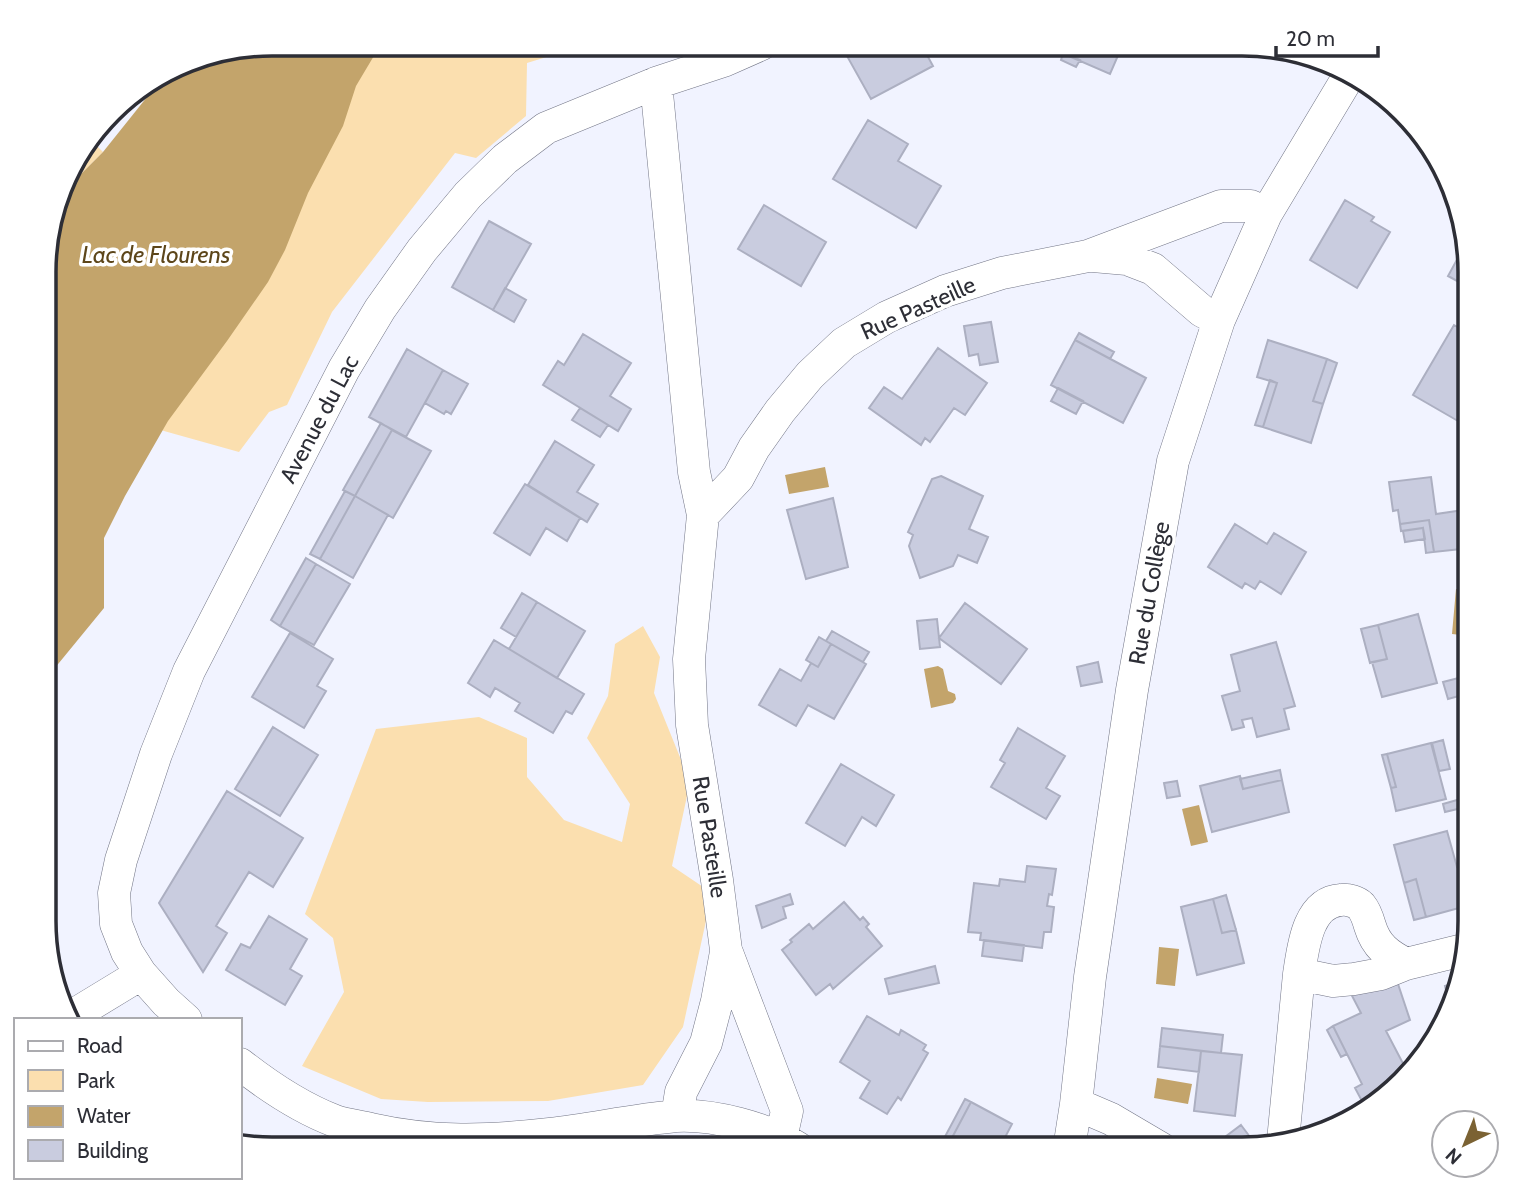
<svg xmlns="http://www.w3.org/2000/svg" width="1514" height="1193" font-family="Cabin,sans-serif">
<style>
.green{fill:#fbdfaf}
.water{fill:#c3a46b}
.building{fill:#c9ccdf;stroke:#acafc1;stroke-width:2}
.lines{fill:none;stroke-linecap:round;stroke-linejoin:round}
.minor-casing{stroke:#727586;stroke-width:33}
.minor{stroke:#fff;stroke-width:32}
.labels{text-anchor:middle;stroke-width:7;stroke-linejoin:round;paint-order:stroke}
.street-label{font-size:23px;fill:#2d2e36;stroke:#fff}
.water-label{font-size:24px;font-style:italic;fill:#5d461a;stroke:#fff}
.rim{fill:none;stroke:#2d2e36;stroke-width:3.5}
</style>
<rect width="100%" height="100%" fill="#f1f3ff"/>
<path class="green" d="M 369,44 L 589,44 L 527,63 L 526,116 L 476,158 L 455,153 L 332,312 L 287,405 L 269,412 L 239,452 L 164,431 L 143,423 Z
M 90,139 L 103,152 L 62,193 L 74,158 Z
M 643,626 L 660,657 L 654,693 L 690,782 L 672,866 L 712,893 L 683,1027 L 643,1085 L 548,1101 L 428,1102 L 381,1099 L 302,1066 L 344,992 L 333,938 L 305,914 L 376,729 L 479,717 L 527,738 L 527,777 L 564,820 L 622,842 L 630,804 L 587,738 L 608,696 L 615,644 Z"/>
<path class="water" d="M 272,44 L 381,44 L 356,86 L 343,126 L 308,193 L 285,250 L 268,282 L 227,341 L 168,421 L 125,496 L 104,538 L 104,608 L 45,680 L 46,242 L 62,193 L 103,152 L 163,77 L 198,56 Z
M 825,467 L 829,487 L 789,494 L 785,475 Z
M 1456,589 L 1470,590 L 1470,636 L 1452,634 Z
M 938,666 L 943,669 L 948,691 L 955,694 L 956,699 L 953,703 L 931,708 L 924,669 Z
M 1199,805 L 1208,842 L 1191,846 L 1182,809 Z
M 1159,947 L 1179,949 L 1175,986 L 1156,984 Z
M 1157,1078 L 1192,1084 L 1188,1104 L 1154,1098 Z"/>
<path class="building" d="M 869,44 L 921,44 L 933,66 L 871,99 L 847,56 Z
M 1060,44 L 1123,44 L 1110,74 L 1057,51 Z
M 1063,53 L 1080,60 L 1076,67 L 1061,60 Z
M 868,120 L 908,144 L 898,161 L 941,186 L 916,228 L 833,179 Z
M 1345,200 L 1374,217 L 1371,221 L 1390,232 L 1357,288 L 1310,260 Z
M 764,205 L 826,242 L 801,286 L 738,249 Z
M 489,221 L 531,244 L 493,310 L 452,287 Z
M 1465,245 L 1470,272 L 1470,288 L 1448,276 Z
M 505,288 L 526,300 L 514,322 L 493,310 Z
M 991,322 L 998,362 L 980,365 L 978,354 L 969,356 L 964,326 Z
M 1454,325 L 1470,334 L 1470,400 L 1458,421 L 1413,395 Z
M 1079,333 L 1114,352 L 1110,359 L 1075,340 Z
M 583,334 L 631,363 L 610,396 L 631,409 L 618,431 L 543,385 L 558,361 L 564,365 Z
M 1075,340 L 1146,378 L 1123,423 L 1051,385 Z
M 1268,340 L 1327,359 L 1313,401 L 1323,404 L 1311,443 L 1263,427 L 1277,383 L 1257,377 Z
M 938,348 L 987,383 L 965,415 L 954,408 L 930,442 L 925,438 L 921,445 L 869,408 L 884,387 L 902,399 Z
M 407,349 L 443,370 L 406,437 L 369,417 Z
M 1327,359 L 1337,363 L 1323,404 L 1313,401 Z
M 443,370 L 468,384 L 451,414 L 446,411 L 444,414 L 425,403 Z
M 1270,380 L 1277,383 L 1263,427 L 1255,425 Z
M 1058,388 L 1083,401 L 1076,414 L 1051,401 Z
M 580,408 L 608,425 L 600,437 L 572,420 Z
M 381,423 L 392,430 L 355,496 L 343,490 Z
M 392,430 L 431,451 L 393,518 L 355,496 Z
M 555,441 L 594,465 L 577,492 L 598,504 L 587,522 L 528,485 Z
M 941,476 L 983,496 L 969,529 L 988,537 L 977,563 L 958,555 L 953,566 L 920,578 L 909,546 L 913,535 L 908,532 L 932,479 Z
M 1431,477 L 1436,514 L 1470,509 L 1470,548 L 1434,552 L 1429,520 L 1400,524 L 1398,510 L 1393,511 L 1389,482 Z
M 525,484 L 580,518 L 567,541 L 546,528 L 530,555 L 494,533 Z
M 345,491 L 355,496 L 320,559 L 310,554 Z
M 355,496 L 388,515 L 353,578 L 320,559 Z
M 833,498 L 848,567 L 806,579 L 787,510 Z
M 1429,520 L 1434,552 L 1426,553 L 1423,528 L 1401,531 L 1400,524 Z
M 1235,524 L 1267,544 L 1274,533 L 1306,552 L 1281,594 L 1260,581 L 1255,589 L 1245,583 L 1242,588 L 1208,567 Z
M 1423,528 L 1425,539 L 1405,542 L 1403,531 Z
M 306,558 L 316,564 L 280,626 L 271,620 Z
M 316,564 L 350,584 L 314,645 L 280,626 Z
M 522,593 L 537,602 L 516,637 L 501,628 Z
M 537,602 L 585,631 L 557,678 L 509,649 Z
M 965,603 L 1027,649 L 1001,684 L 939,638 Z
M 1418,614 L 1437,683 L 1382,697 L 1372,662 L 1387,659 L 1378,625 Z
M 937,619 L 940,647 L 920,649 L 917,621 Z
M 1378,625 L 1387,659 L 1370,663 L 1361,629 Z
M 832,631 L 869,652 L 863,662 L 826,641 Z
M 290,633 L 333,659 L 317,686 L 326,691 L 304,728 L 252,697 Z
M 819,637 L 831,644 L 818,667 L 806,660 Z
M 494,640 L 584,694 L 572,714 L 566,711 L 553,733 L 515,711 L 520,703 L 495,688 L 490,697 L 468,683 Z
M 1276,642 L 1295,706 L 1284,709 L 1289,729 L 1257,737 L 1252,718 L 1242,720 L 1244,727 L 1232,730 L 1222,696 L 1240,691 L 1231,655 Z
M 831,644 L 866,664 L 834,719 L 808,705 L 796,726 L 759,705 L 780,669 L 801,681 L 811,663 L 818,667 Z
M 1098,662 L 1102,682 L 1081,686 L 1077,667 Z
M 1470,675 L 1470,693 L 1448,699 L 1443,682 Z
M 273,727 L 318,755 L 280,816 L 235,789 Z
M 1018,728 L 1065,756 L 1046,788 L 1060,796 L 1046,819 L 991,787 L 1005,763 L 1000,760 Z
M 1443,740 L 1450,769 L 1439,771 L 1432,743 Z
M 1431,743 L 1446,799 L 1396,811 L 1391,788 L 1396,787 L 1387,754 Z
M 1387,754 L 1396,787 L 1391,788 L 1382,755 Z
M 841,764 L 894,795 L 876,826 L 862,817 L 845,846 L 806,823 Z
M 1280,770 L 1282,780 L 1243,789 L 1240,779 Z
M 1240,776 L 1243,789 L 1282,780 L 1289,812 L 1212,832 L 1200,786 Z
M 1177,781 L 1180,796 L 1167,798 L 1164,783 Z
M 227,791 L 303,838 L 273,887 L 249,872 L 216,926 L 227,933 L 203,972 L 159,903 Z
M 1464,798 L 1466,807 L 1445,812 L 1443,804 Z
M 1447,831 L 1457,867 L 1462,865 L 1470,895 L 1470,905 L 1426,917 L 1416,879 L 1404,883 L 1394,845 Z
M 1027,866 L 1056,869 L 1052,895 L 1049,894 L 1047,906 L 1054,907 L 1051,932 L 1044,932 L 1042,948 L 980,940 L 981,933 L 968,932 L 974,883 L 999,886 L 1000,879 L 1025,882 Z
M 1416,879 L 1426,917 L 1414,920 L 1404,883 Z
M 790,894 L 793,904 L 783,907 L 786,918 L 762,928 L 756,906 Z
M 1226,895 L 1236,930 L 1222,933 L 1213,899 Z
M 1213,899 L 1222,933 L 1236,930 L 1244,963 L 1197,975 L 1181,907 Z
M 844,902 L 860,920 L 863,917 L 869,924 L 866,927 L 882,946 L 833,989 L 830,984 L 816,995 L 782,950 L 792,942 L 790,940 L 809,924 L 813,929 Z
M 269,916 L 307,939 L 290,969 L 302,976 L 285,1005 L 226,970 L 241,944 L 250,948 Z
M 984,940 L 1024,945 L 1022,961 L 982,956 Z
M 935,966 L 939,983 L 889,994 L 885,979 Z
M 1397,981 L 1410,1020 L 1386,1031 L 1409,1075 L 1383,1093 L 1363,1103 L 1355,1088 L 1362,1084 L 1333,1026 L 1361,1013 L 1350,992 Z
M 1459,982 L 1453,1009 L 1451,1011 L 1445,986 Z
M 867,1016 L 899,1035 L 901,1030 L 926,1045 L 923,1050 L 928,1053 L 901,1100 L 898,1097 L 887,1114 L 860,1098 L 870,1081 L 840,1062 Z
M 1333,1026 L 1347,1054 L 1341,1057 L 1327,1030 Z
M 1162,1028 L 1223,1035 L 1221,1053 L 1160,1046 Z
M 1160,1046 L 1201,1051 L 1199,1072 L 1158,1067 Z
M 1201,1051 L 1242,1055 L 1235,1116 L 1194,1111 Z
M 965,1099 L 971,1102 L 946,1149 L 940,1146 Z
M 971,1102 L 1012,1124 L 999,1149 L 946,1149 Z
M 1241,1125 L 1250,1137 L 1234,1149 L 1225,1137 Z"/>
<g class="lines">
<g class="minor-casing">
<path id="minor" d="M 656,83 L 694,472 L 703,515
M 1093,256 L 1127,259 L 1153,269 L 1202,311 L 1219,320
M 1406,964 C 1388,955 1376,946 1370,926 C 1368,919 1366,912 1361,906 C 1357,902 1348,899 1341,900 C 1307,902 1303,949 1299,974 L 1333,981 L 1354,979 L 1381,974 L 1406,964 L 1467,949
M 67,1019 L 141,974
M 186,1020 L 166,1002 L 141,974 L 127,952 L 116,924 L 114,893 L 121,860 L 156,754 L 189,671 L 344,369 L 380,309 L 422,250 L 468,195 L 505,159 L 546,128 L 656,83 L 726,60 L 762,44
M 240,1064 C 268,1086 301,1108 335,1121 C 346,1125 359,1126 371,1129 C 433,1143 488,1141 550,1134 C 592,1129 634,1120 676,1116 C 714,1114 766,1128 798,1148
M 1076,1104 L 1111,1119 L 1162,1149
M 677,1116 L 681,1092 L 706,1043 L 717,1001 L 726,952
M 781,1138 L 787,1111 L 726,950 L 717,880 L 692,725 L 689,659 L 703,515 L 738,478 L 754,448 L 780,411 L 810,375 L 844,343 L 887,317 L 945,291 L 1002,273 L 1088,256 L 1221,206 L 1251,206 L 1266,214
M 1283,1141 L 1299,974
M 1069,1149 L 1076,1104 L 1090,977 L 1132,690 L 1173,461 L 1219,320 L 1266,214 L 1350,74"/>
</g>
<use href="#minor" class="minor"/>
</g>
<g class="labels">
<g class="street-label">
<text transform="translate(918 308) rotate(-24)" y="8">Rue Pasteille</text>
<text transform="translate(319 419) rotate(-62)" y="8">Avenue du Lac</text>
<text transform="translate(1149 593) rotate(-80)" y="8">Rue du Collège</text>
<text transform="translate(710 837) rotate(81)" y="8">Rue Pasteille</text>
</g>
<g class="water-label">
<text x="156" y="263">Lac de Flourens</text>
</g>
</g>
<path d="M0 0H1514V1193H0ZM272 56H1242A216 216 0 0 1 1458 272V921A216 216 0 0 1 1242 1137H272A216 216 0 0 1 56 921V272A216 216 0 0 1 272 56Z" fill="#fff" fill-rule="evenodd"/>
<path class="rim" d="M272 56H1242A216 216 0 0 1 1458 272V921A216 216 0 0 1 1242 1137H272A216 216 0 0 1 56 921V272A216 216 0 0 1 272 56Z"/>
<rect x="14" y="1018" width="228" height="161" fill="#ffffff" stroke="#ababaf" stroke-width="2"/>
<rect x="28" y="1041" width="35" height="10" fill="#ffffff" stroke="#ababaf" stroke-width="2"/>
<text x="77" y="1053" font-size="21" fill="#2d2e36">Road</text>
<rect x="28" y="1070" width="35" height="21" fill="#fbdfaf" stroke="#ababaf" stroke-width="2"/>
<text x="77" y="1088" font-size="21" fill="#2d2e36">Park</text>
<rect x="28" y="1106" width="35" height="21" fill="#c3a46b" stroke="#ababaf" stroke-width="2"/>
<text x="77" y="1123" font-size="21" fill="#2d2e36">Water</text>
<rect x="28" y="1140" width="35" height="21" fill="#c9ccdf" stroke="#ababaf" stroke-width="2"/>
<text x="77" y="1158" font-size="21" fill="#2d2e36">Building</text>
<g transform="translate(1465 1144) rotate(223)"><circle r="33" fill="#ffffff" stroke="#ababaf" stroke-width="2"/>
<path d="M0-5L12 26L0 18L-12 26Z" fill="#7b6233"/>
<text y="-10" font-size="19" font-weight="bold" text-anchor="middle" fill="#2d2e36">N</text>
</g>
<path d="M1276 46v10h102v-10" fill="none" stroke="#2d2e36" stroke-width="3.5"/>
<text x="1286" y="46" font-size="21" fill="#2d2e36" stroke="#ffffff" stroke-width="5" paint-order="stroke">20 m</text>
</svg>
